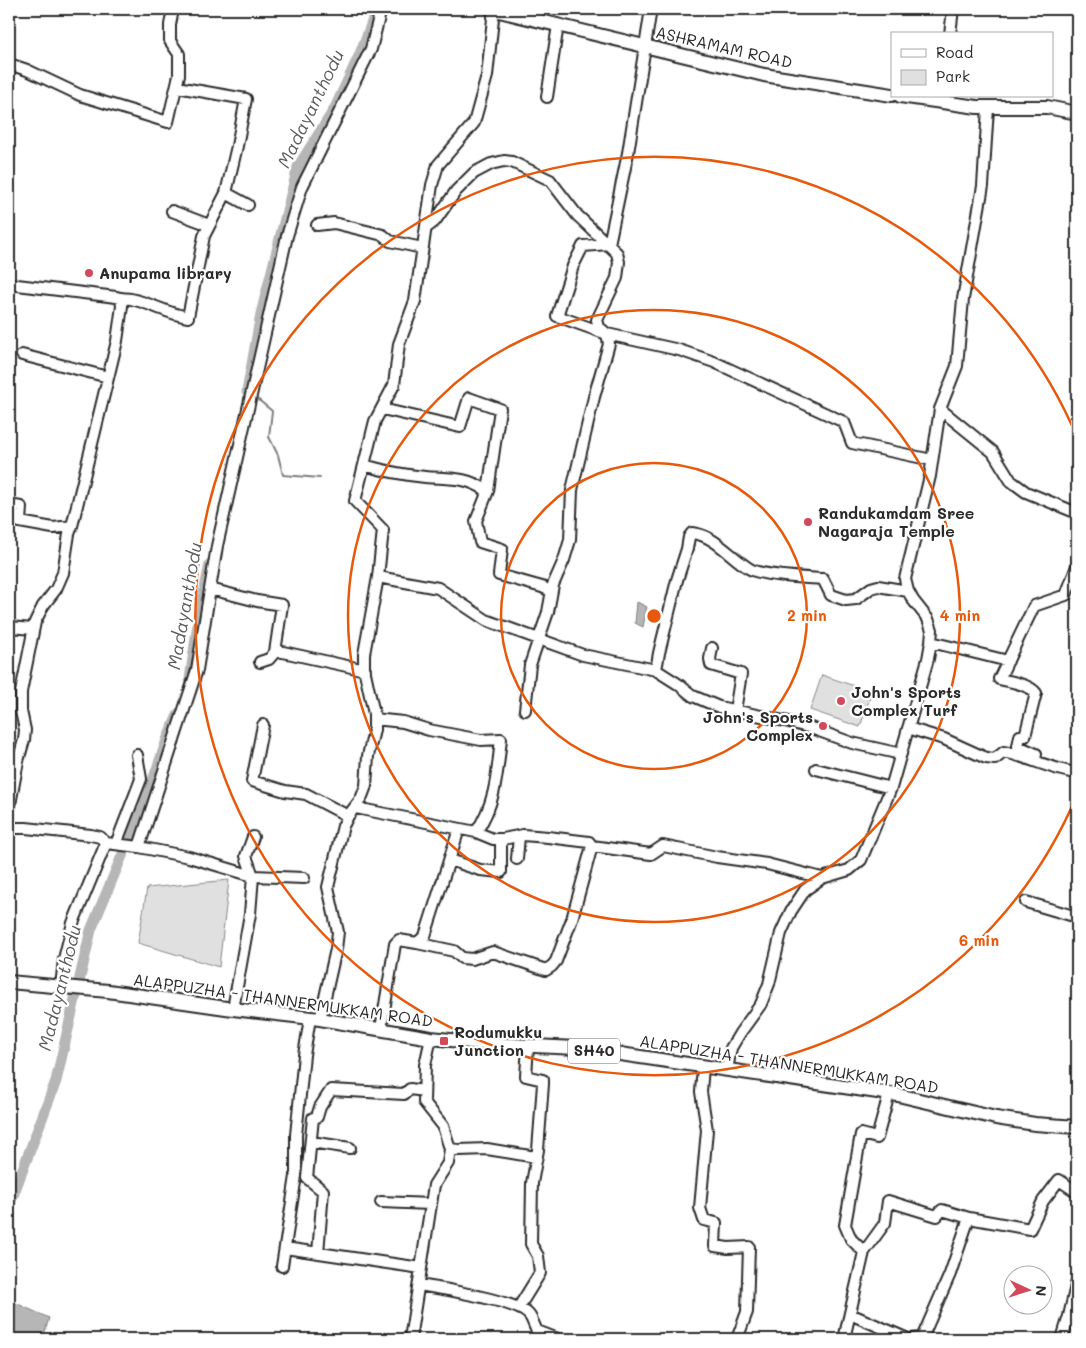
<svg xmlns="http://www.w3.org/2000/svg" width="1086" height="1348" font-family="Mali,sans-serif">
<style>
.green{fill:#e0e0e0;stroke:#868686}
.water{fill:#b6b6b6;stroke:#7e7e7e}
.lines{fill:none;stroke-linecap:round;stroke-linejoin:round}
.stream{stroke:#7e7e7e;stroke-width:2}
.river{stroke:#b6b6b6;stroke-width:11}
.minor-casing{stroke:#2b2b2b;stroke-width:14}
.major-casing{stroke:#2b2b2b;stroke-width:16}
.minor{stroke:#fff;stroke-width:10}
.major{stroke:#fff;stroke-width:12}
.ring{fill:none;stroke:#e8590c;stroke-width:2.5}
.poi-dot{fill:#d1495b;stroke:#fff;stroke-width:2}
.labels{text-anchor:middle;stroke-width:4.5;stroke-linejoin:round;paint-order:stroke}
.shield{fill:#fff;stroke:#6b6b6b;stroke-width:1}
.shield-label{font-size:15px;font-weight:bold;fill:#2b2b2b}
.street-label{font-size:16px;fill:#2b2b2b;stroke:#fff}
.poi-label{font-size:16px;font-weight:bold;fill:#2b2b2b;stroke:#fff;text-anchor:start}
.water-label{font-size:18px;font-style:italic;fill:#5c5c5c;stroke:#fff}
.centre{fill:#e8590c;stroke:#fff;stroke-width:2.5}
.ring-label{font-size:15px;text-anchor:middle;font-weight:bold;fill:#e8590c;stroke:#fff;stroke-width:4.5;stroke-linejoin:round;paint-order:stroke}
</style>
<rect width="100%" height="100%" fill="#fff"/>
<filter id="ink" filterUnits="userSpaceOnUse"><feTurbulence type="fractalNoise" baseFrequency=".02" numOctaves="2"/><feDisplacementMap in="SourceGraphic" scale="10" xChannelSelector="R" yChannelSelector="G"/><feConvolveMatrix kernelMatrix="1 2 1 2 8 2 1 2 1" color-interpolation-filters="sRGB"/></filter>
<g filter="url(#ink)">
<path class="green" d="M 822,675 L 872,692 L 860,727 L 810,710 Z
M 229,880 L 219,967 L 138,943 L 147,888 Z"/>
<path class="water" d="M 637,602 L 647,607 L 643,627 L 635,623 Z
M 9,1300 L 49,1318 L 43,1339 L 9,1339 Z"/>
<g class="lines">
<path class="stream" d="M 255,397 L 272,411 L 269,437 L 278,455 L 283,475 L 320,478"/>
<path class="river" d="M 247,392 L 261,314 L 298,167 L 334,110 L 360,54 L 377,9
M 190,679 L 199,617 L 210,564
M 9,1206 L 56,1081 L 91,930 L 150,789 L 167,740 L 179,713"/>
<g class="minor-casing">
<path id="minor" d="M 494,9 L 487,76 L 474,123 L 438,165 L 432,185 L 415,301 L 399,344 L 394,385 L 375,421 L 355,501 L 383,530 L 378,577 L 438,588 L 486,620 L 583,655 L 656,670 L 678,684 L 693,696 L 719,707 L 789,722 L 811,728 L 852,743 L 901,754
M 651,9 L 628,153 L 609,244 L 583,246 L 573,266 L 557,316 L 607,334 L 679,350 L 714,362 L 844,422 L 852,443 L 932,460
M 950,34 L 953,9
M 9,64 L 27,70 L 80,95 L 168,122 L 179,75 L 179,54 L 170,41 L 170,25 L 173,9
M 547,97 L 558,25
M 226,193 L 248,205
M 172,211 L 209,225
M 317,225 L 334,223 L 383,235 L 390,241 L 422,248
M 426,228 L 435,221 L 456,191 L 474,173 L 491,164 L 504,161 L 512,162 L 550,180 L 577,215 L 617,253 L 619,262 L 617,278 L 597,320 L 599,327 L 607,334 L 609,344 L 594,397 L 572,490 L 570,540 L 564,560 L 553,585 L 548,612 L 530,665 L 525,710
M 9,284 L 116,297 C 122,299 126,298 131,299 C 151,303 168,314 188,317 L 204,236 L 226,193 L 237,146 L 246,99 L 177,87
M 22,355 L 108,377
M 382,409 L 460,427 L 469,398 L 500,409 L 488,491 L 476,521 L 480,542 L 502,549 L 499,575 L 542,587 L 551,591
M 940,409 L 993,452 L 1011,481 L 1026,492 L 1077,513
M 364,465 C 384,471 404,475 425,477 C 451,479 464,476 488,491
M 9,505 L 21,507 L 20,522 L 53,528 L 72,526
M 210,589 L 257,601 L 282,605 L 275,652
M 9,627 L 33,629
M 931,642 L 1008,661
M 712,648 L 710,659 L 711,665 L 741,674 L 735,711
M 260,662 L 269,659 L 275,652 L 283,652 L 365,670
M 656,670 L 659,653 L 677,580 L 687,549 L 689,537 L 692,533 C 715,535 731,558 750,569 C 762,576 808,578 823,579 L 831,595 L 846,600 L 856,599 L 871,588 L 878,586 L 908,591
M 374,719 L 403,722 L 429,730 L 481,740 L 501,739 C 497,774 496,803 476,832
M 263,725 L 252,781 L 285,791 L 306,794 L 348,816
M 908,728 L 944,739 L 986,758 L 995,759 L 1004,752 C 1029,757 1052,770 1077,773
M 1035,760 L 1036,754 L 1018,746 L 1020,736 L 1025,736 L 1036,693 C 1029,684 1011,682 999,679 L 1034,606 L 1066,595 L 1077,566
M 816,769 L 891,788
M 356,808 L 476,832 L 493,839 L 503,839 L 523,835 L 548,837 L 589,842 L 592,846 L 572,919 L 556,961 L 552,966 L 546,970 L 493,952 L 472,959 L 462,958 L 454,951 L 417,943
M 9,810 L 18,761 L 24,740 L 25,730 L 21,711 L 21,692 L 35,622 L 43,606 L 56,589 L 63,573 L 69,534 L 72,526 L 117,341 L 122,306 L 121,299
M 9,826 L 11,828 L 26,828 L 91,835 L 100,837 L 106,843 L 73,923 L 64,959 L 61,987
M 253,837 L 246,856 L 253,876 L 304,878
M 106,843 L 139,847 L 189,857 L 253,876 L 250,914 L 233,1009
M 116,844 L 141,779 L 137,755
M 592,846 L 651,854 L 663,846 L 717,857 L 767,864 L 822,878
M 139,847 L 197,670 L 217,546 L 287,236 L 302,187 L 371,49 L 381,9
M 517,859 L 519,836
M 450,860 L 480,870 L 501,872 L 501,839
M 1026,902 L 1077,917
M 320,1019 L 336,949 L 338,932 L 328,887 L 343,826 L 348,816 L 361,799 L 366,786 L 368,756 L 374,730 L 374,714 L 364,668 L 364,654 L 378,577
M 381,1029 L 395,944 L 399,940 L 417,943 L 425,936 L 459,829
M 703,1066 L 701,1092 L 707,1130 L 700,1208 L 704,1220 L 716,1223 L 715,1246 L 728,1248 L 749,1247 L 747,1312 L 737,1339
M 727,1070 L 731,1048 L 740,1033 L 761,1004 L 769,984 L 781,933 L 791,911 L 805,890 L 822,878 L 849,870 L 861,860 L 891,788 L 928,659 L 931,642 L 932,630 L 928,619 L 913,600 L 908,591 L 905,579 L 930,476 L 940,409 L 957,366 L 963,299 L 983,186 L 988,108
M 311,1142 L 350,1148
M 450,1149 L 459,1150 L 487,1149 L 536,1157
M 381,1202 L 431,1204
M 285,1248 L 421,1268
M 864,1252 L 851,1239 L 845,1225 L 861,1134 L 877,1138 L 889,1094
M 318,1253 L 323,1191 L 307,1178 L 313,1118 L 317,1117 L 320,1107 L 331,1090 L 404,1094 L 410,1089 L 424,1091
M 282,1266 L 296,1176 L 296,1135 L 304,1055 L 310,1018
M 419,1285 C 439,1288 516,1301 528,1314 C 532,1317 534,1326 537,1331 L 558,1339
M 519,1307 L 540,1273 L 538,1256 L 531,1244 L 532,1183 L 538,1150 L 543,1084 L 543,1080 L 526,1076 L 528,1046
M 850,1314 L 908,1339
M 410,1339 L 434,1185 L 448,1163 L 450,1149 L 443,1126 L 424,1102 L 425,1065 L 431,1038
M 844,1339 L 864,1252 L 885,1223 L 888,1201 L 937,1216 L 942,1210 L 969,1218
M 912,1339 L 922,1338 L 950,1274 L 969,1218 L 1030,1229 L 1043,1201 L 1059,1180 L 1077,1192
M 1062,1339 L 1069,1316 L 1077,1281"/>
</g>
<g class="major-casing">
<path id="major" d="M 491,9 L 764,75 L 892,95
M 900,96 L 977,107 L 1047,107 L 1077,113
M 9,982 L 108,991 L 233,1009 L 320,1019 L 431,1038 L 490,1044 L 577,1048 L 620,1054 L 898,1095 L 996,1118 L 1035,1124 L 1077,1127"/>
</g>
<use href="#minor" class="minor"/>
<use href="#major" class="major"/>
</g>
</g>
<g class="ring">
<circle cx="654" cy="616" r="153"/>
<circle cx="654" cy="616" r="306"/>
<path d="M1077 795A459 459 0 1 1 1077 437"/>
</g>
<g class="poi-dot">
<circle cx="89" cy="273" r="5"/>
<circle cx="808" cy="522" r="5"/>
<circle cx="841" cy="701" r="5"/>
<circle cx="823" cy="726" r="5"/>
<rect x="439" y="1036" width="10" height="10" rx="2.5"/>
</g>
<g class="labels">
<rect class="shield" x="568" y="1038.5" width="52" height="25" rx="4"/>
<g class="shield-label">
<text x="594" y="1056">SH40</text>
</g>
<g class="street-label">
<text transform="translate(724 47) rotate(13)" y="6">ASHRAMAM ROAD</text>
<text transform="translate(283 1000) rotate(8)" y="6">ALAPPUZHA - THANNERMUKKAM ROAD</text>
<text transform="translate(789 1064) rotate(9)" y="6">ALAPPUZHA - THANNERMUKKAM ROAD</text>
</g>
<g class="poi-label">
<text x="99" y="279">Anupama library</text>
<text x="818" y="519">Randukamdam Sree<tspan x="818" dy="18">Nagaraja Temple</tspan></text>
<text x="851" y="698">John's Sports<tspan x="851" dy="18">Complex Turf</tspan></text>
<text x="813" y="723" text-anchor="end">John's Sports<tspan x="813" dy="18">Complex</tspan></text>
<text x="454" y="1038">Rodumukku<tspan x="454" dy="18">Junction</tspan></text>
</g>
<g class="water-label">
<text transform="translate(311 109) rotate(-64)" y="6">Madayanthodu</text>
<text transform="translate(185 606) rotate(-80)" y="6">Madayanthodu</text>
<text transform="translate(60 988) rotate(-76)" y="6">Madayanthodu</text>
</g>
</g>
<circle cx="654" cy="616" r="8" class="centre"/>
<g class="ring-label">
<text x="807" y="621">2 min</text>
<text x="960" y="621">4 min</text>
<text x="979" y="946">6 min</text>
</g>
<rect width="1086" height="1348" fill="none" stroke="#fff" stroke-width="30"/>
<rect x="15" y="15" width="1056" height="1318" fill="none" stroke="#2b2b2b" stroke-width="2" filter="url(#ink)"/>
<rect x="891" y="32" width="162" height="65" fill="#ffffff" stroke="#aaaaaa"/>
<rect x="901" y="49" width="25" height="8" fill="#ffffff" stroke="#aaaaaa"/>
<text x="936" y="58" font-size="15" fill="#2b2b2b">Road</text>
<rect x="901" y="70" width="25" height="15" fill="#e0e0e0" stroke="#aaaaaa"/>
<text x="936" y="82" font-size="15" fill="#2b2b2b">Park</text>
<g transform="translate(1028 1290) rotate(94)"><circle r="24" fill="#ffffff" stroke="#aaaaaa"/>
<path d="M0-4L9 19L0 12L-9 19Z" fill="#d1495b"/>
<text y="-8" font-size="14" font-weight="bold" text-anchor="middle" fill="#2b2b2b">N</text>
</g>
</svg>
